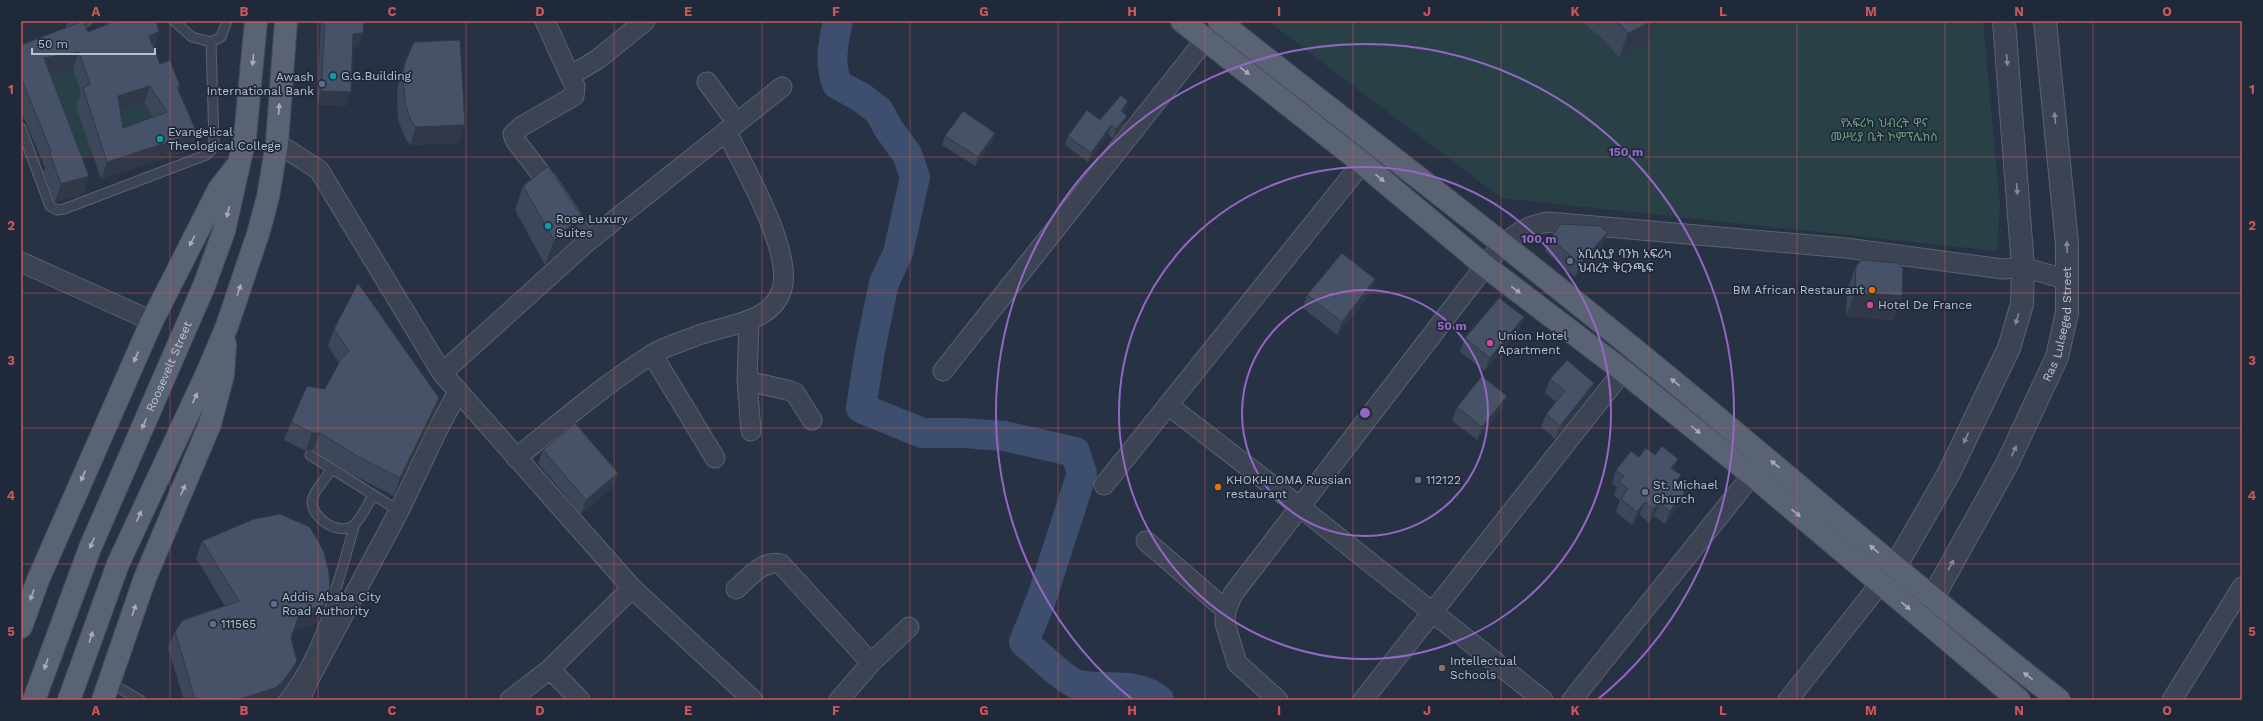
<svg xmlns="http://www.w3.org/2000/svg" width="2263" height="721" font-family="'Work Sans','Noto Sans Ethiopic',sans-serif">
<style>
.green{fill:#294146}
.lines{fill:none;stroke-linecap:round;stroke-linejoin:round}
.river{stroke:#3d4e6e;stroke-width:30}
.service-casing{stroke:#5a6272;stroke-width:11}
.minor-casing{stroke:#5a6272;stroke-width:21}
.tertiary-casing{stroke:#5a6272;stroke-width:24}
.primary-casing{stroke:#454d5e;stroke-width:24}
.service{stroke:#3c4454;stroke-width:9}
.minor{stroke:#3c4454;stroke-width:19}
.tertiary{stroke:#3c4454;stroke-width:22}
.primary{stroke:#5a6374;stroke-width:22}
.wall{fill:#3c4759;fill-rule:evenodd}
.shaded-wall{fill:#313948}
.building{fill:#465267;stroke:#313948;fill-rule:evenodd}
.oneway{fill:#a6adbc}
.oneway2{fill:#818897}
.grid{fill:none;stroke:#cd565a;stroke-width:1;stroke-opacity:0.55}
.ring{fill:none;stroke:#9467c5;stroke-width:2}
.culture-dot{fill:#0f9aa8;stroke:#20293a;stroke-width:1.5}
.service-dot{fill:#5c6f8a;stroke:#20293a;stroke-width:1.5}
.food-dot{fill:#e8710a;stroke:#20293a;stroke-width:1.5}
.hotel-dot{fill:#d1479c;stroke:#20293a;stroke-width:1.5}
.worship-dot{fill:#6b7280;stroke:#20293a;stroke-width:1.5}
.education-dot{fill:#8d6e63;stroke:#20293a;stroke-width:1.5}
.labels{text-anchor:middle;stroke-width:3.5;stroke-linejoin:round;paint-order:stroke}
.poi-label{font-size:12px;fill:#b9c0ce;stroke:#20293a;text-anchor:start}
.park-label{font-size:12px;fill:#709f7e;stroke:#20293a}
.street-label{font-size:12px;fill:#b9c0ce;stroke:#20293a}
.centre{fill:#9467c5;stroke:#20293a;stroke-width:2}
.ring-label{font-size:12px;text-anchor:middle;font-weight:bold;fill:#9467c5;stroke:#20293a;stroke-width:3.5;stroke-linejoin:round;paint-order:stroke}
.neatline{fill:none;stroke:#cd565a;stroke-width:1.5}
.grid-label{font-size:13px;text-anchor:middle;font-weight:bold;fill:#cd565a}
</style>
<rect width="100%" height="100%" fill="#273245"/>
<path class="green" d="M 1268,21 L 1983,21 L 2000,204 L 1997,251 L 1501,198 Z
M 73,69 L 84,101 L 112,113 L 144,103 L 163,128 L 71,162 L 37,73 Z"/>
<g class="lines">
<path class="river" d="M 838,21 C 833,43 829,63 837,84 L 862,98 L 879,111 L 888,128 L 907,154 L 915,177 L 898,253 L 884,283 L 870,350 L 861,408 L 922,433 L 964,433 L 1004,436 L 1075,452 L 1082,473 L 1041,600 L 1024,642 C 1033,650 1068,683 1079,685 C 1106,691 1136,681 1159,700"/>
<g class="service-casing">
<path id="service" d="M 174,21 L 192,37 L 211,42 L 221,37 L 227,21
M 72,27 L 87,21
M 21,128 L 50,206 L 57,210 L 64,209 L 206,155 L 212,149 L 214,142 L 211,42
M 310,455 L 399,511
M 332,469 C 327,476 312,494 312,501 C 311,518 340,538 355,524 C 362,517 368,504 373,495
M 109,682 L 140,700
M 283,700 C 323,650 337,584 355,524"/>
</g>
<g class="minor-casing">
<path id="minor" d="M 545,21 L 570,76
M 707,82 L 737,123
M 277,143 L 319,170 L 442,373 L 632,588 L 753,700
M 587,242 L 548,183 L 515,140 L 513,134 L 522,126 L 574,96 L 575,86 L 570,76 L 598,59 L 645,21
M 21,262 L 152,321
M 749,320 L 747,381 L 787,390 L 795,393 L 812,420
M 652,354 L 715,458
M 943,371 L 1205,40
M 442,373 L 587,242 L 782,87
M 747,381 L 751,431
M 1168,405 L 1300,507 L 1543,700
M 516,458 C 560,423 604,385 651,355 C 664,347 681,342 696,336 C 723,325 772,324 782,289 C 793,251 744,168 727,132
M 1104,485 L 1362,163
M 1146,541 L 1226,610
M 736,589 C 749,578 763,559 781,564 L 871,663 L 839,700
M 871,663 L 909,627
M 550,669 L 580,700
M 300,700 L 308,681 L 399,511 L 440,425 L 458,392
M 510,700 L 550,669 L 632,588
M 1278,700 L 1237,663 L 1225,623 L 1226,610 L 1233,594 L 1485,266 C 1503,243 1519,226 1549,222 L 1846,248 L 2003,269 L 2023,267 L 2068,280
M 1363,700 L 1623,371
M 1572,700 L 1752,475
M 1788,700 L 1880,584
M 2172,700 L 2242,587"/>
</g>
<g class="tertiary-casing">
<g id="tertiary">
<path d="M 1883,581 L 1895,567 L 1949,473 L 2009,348 L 2022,304 L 2023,267 L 2004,21"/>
<path id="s1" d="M 1932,599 L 2007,464 L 2057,357 L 2067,313 L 2067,244 L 2045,21"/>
</g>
</g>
<g class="primary-casing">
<g id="primary">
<path d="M 1182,21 L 1362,163 L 1485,266 L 1623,371 L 1752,475 L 2019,700"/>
<path d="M 1219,21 C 1361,134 1505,243 1645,358 C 1784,471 1918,590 2059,700"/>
<path d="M 21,627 L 38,580 L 152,321 L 219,189 L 237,166"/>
<path id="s2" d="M 34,700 L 90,548 L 204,286 L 224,231 L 245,137 L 256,21"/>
<path d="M 69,700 L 118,564 L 208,371 L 227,326 L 258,234 L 268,197 L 277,143 L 286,21"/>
<path d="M 103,700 L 145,578 L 210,424 L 223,375 L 225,344"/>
</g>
</g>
<use href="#service" class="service"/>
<use href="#minor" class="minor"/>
<use href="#tertiary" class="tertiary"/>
<use href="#primary" class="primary"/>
</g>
<path class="wall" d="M 107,21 L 156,21 L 159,31 L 154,47 L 160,64 L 180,86 L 178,89 L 191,150 L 101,179 L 76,106 L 81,93 L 73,69 L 50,73 L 89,176 L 83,194 L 55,202 L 43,171 L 45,168 L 21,111 L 21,45 L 88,32 L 106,25 ZM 144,103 L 153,117 L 123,128 L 120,111 Z
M 321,21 L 364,21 L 363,33 L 358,47 L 353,47 L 346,106 L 317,104 Z
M 1581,21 L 1657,21 L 1649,43 L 1619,58 L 1603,39 Z
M 405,62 L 459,143 L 410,145 L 405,138 L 398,120 L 397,93 L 399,80 Z
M 1128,101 L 1125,110 L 1123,113 L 1124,125 L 1113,139 L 1108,134 L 1088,162 L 1065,145 L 1068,136 L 1100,120 Z
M 995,133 L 992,142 L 975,166 L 942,145 L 945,136 Z
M 523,186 L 581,216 L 573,240 L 545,265 L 515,210 Z
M 1550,238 L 1602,247 L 1575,277 L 1545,251 Z
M 1856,266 L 1902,296 L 1893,320 L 1846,316 L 1847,290 Z
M 1375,279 L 1371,293 L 1337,335 L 1303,308 L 1307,295 Z
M 334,329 L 439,398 L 433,416 L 394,496 L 351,474 L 313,450 L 306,451 L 284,440 L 291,422 L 325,389 L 339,363 L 328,346 Z
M 1519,331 L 1485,371 L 1460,352 L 1465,338 Z
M 1550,379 L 1594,383 L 1589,396 L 1555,439 L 1541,427 L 1546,414 L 1556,402 L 1545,393 Z
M 1507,396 L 1502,409 L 1477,440 L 1452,421 L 1457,407 Z
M 543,450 L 618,473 L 613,487 L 581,514 L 538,463 Z
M 1639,457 L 1674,470 L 1677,486 L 1685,492 L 1680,505 L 1665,524 L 1654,516 L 1649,523 L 1640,515 L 1632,525 L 1616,512 L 1620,500 L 1614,496 L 1617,487 L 1612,483 L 1616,470 Z
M 202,541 L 330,590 L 318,623 L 294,630 L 291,638 L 291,679 L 278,697 L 275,700 L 184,700 L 168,648 L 175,631 L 225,606 L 196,558 Z"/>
<path class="shaded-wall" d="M 1653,21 L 1657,21 L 1649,43 L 1619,58 L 1628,33 Z
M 159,31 L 153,48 L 149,36 Z
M 363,33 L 358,47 L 348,47 L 353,34 Z
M 79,52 L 73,69 L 38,75 L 44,58 Z
M 150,86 L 144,103 L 112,113 L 118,96 Z
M 321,91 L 351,92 L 346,106 L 317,104 Z
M 1128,101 L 1125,110 L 1118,120 L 1121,111 Z
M 1127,116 L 1124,125 L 1113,139 L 1116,129 Z
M 465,125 L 459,143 L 410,145 L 416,127 Z
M 1111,125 L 1108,134 L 1088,162 L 1091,153 Z
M 197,133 L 191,150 L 101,179 L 107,162 Z
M 995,133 L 992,142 L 975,166 L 978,157 Z
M 89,176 L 83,194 L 55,202 L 61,184 Z
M 581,216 L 573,240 L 545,265 L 554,240 Z
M 1607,233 L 1602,247 L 1575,277 L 1580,264 Z
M 1375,279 L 1371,293 L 1337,335 L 1342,322 Z
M 1855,292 L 1902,296 L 1893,320 L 1846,316 Z
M 1524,317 L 1519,331 L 1485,371 L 1490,358 Z
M 1594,383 L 1589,396 L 1555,439 L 1560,426 Z
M 1507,396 L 1502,409 L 1477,440 L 1482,427 Z
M 439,398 L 433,416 L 394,496 L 400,478 Z
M 312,433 L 320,433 L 313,450 L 306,451 Z
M 1678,459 L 1674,472 L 1671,468 Z
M 618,473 L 613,487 L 581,514 L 586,500 Z
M 1681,475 L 1676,488 L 1674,484 Z
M 1685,492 L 1680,505 L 1665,524 L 1670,511 Z
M 1645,502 L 1640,515 L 1632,525 L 1637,512 Z
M 1659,503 L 1654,516 L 1649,523 L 1654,509 Z
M 324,605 L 318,623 L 294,630 L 300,612 Z
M 297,661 L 291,679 L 278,697 L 275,700 L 237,700 Z"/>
<path class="building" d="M 83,21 L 88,32 L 116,21 L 156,21 L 159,31 L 149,36 L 160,64 L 170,60 L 180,86 L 177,87 L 197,133 L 107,162 L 83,88 L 90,84 L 79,52 L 44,58 L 89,176 L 61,184 L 50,154 L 51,151 L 21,78 L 21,45 ZM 150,86 L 167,112 L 123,128 L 118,96 Z
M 325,21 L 364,21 L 363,33 L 353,34 L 351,92 L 321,91 Z
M 1617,21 L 1653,21 L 1628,33 Z
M 460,40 L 465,125 L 416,127 L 411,121 L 405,103 L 403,76 L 405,62 L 414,42 Z
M 1121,95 L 1128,101 L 1121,111 L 1127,116 L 1116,129 L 1111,125 L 1091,153 L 1068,136 L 1087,110 L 1100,120 Z
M 963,111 L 995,133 L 978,157 L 945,136 Z
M 548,166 L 581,216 L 554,240 L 523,186 Z
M 1561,224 L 1600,226 L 1607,233 L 1580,264 L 1550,238 Z
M 1342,253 L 1375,279 L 1342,322 L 1307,295 Z
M 1862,260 L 1898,263 L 1903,269 L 1902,296 L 1855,292 L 1856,266 Z
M 358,283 L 439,398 L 400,478 L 357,456 L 320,433 L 312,433 L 291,422 L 307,386 L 325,389 L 341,359 L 349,351 L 334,329 Z
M 1499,298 L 1524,317 L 1490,358 L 1465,338 Z
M 1567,360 L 1594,383 L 1560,426 L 1546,414 L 1565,391 L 1550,379 Z
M 1482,376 L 1507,396 L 1482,427 L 1457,407 Z
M 575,423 L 618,473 L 586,500 L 543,450 Z
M 1662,446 L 1678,459 L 1671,468 L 1681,475 L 1674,484 L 1685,492 L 1670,511 L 1659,503 L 1654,509 L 1645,502 L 1637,512 L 1621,499 L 1628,489 L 1619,482 L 1624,476 L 1616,470 L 1631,451 L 1639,457 L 1646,448 L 1655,455 Z
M 280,514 L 310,527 L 324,552 L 329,573 L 330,590 L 324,605 L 300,612 L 291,638 L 297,661 L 284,680 L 275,688 L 237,700 L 195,700 L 175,631 L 183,620 L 239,601 L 202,541 L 254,519 Z"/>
<defs><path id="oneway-solid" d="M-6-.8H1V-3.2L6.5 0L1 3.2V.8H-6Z"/></defs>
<g class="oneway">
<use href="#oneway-solid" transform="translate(253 60) rotate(95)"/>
<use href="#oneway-solid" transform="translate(1245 71) rotate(38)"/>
<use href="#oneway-solid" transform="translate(279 109) rotate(-85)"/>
<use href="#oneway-solid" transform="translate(1380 178) rotate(40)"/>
<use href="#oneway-solid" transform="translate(228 212) rotate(104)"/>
<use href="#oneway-solid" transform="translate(192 241) rotate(117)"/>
<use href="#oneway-solid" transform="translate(239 290) rotate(-71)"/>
<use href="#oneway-solid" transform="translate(1516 290) rotate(37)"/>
<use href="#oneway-solid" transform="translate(136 357) rotate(114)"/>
<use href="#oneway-solid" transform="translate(1675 382) rotate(-141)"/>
<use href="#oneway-solid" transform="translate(195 398) rotate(-65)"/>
<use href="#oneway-solid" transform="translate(144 424) rotate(113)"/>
<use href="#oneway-solid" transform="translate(1696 430) rotate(39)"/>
<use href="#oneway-solid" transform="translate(1775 464) rotate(-141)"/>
<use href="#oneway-solid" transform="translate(83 476) rotate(113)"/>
<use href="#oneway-solid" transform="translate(183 490) rotate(-67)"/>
<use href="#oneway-solid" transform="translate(1796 513) rotate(40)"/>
<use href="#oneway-solid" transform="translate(139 516) rotate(-66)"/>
<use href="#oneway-solid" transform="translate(92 543) rotate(113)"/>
<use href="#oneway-solid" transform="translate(1874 549) rotate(-139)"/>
<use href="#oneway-solid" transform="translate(32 595) rotate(110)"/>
<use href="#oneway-solid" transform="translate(1906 606) rotate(40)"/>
<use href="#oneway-solid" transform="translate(134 610) rotate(-71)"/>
<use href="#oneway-solid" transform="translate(91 637) rotate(-71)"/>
<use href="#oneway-solid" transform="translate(46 664) rotate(109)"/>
<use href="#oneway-solid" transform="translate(2028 676) rotate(-142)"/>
</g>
<g class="oneway2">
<use href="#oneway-solid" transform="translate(2007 60) rotate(85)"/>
<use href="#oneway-solid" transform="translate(2055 118) rotate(-96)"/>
<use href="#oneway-solid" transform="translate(2017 189) rotate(85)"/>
<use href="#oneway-solid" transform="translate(2067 247) rotate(-93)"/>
<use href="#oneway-solid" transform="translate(2017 319) rotate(107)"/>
<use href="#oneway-solid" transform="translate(1966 438) rotate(115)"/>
<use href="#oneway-solid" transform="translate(2014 451) rotate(-65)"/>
<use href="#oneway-solid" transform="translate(1951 565) rotate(-61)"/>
</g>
<path class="grid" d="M 170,21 L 170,700M 318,21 L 318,700M 466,21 L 466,700M 614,21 L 614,700M 762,21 L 762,700M 910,21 L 910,700M 1058,21 L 1058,700M 1205,21 L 1205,700M 1353,21 L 1353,700M 1501,21 L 1501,700M 1649,21 L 1649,700M 1797,21 L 1797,700M 1945,21 L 1945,700M 2093,21 L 2093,700M 21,157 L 2242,157M 21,293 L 2242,293M 21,428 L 2242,428M 21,564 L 2242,564"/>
<g class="ring">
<circle cx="1365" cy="413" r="123"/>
<circle cx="1365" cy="413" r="246"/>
<path d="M1133 700A369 369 0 1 1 1597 700"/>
</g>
<g class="culture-dot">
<circle cx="333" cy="76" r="4"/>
<circle cx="160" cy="139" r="4"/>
<circle cx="548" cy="226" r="4"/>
</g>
<g class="service-dot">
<circle cx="322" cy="84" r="4"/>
<circle cx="1570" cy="261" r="4"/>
<circle cx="1418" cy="480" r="4"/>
<circle cx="274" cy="604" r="4"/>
<circle cx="213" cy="624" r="4"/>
</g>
<g class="food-dot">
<circle cx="1872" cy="290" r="4"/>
<circle cx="1218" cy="487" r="4"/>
</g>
<g class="hotel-dot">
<circle cx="1870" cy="305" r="4"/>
<circle cx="1490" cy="343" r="4"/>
</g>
<circle class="worship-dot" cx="1645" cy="492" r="4"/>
<circle class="education-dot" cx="1442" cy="668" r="4"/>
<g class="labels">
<g class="poi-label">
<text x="341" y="80">G.G.Building</text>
<text x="314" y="81" text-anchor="end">Awash<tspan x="314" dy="14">International Bank</tspan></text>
<text x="168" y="136">Evangelical<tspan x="168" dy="14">Theological College</tspan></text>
<text x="556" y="223">Rose Luxury<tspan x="556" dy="14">Suites</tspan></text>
<text x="1578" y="258">አቢሲኒያ ባንክ አፍሪካ<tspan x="1578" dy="14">ህብረት ቅርንጫፍ</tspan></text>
<text x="1864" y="294" text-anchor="end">BM African Restaurant</text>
<text x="1878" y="309">Hotel De France</text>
<text x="1498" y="340">Union Hotel<tspan x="1498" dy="14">Apartment</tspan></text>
<text x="1226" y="484">KHOKHLOMA Russian<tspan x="1226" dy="14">restaurant</tspan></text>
<text x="1426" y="484">112122</text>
<text x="1653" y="489">St. Michael<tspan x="1653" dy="14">Church</tspan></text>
<text x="282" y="601">Addis Ababa City<tspan x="282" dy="14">Road Authority</tspan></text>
<text x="221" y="628">111565</text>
<text x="1450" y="665">Intellectual<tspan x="1450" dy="14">Schools</tspan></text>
</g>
<g class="park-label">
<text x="1884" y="127">የአፍሪካ ህብረት ዋና<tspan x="1884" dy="14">መሥሪያ ቤት ኮምፕሌክስ</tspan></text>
</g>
<g class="street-label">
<text dy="4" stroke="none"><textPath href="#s1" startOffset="305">Ras Lulseged Street</textPath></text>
<text dy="4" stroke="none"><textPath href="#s2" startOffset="360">Roosevelt Street</textPath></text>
</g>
</g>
<circle cx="1365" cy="413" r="6" class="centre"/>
<g class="ring-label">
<text x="1626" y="156">150 m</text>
<text x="1539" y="243">100 m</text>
<text x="1452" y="330">50 m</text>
</g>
<rect width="2263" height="721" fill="none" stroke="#20293a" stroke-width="44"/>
<path d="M32 48v6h123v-6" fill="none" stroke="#b9c0ce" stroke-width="2"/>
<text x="38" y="48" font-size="12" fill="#b9c0ce" stroke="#20293a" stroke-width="3" paint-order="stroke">50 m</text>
<rect x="22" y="22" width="2219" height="677" class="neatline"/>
<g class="grid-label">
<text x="96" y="16">A</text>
<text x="244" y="16">B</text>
<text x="392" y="16">C</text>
<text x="540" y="16">D</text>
<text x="688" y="16">E</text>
<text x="836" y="16">F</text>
<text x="984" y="16">G</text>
<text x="1132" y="16">H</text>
<text x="1279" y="16">I</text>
<text x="1427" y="16">J</text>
<text x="1575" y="16">K</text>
<text x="1723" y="16">L</text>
<text x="1871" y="16">M</text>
<text x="2019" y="16">N</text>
<text x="2167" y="16">O</text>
<text x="11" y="94">1</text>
<text x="2252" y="94">1</text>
<text x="11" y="230">2</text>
<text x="2252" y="230">2</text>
<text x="11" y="365">3</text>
<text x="2252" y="365">3</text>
<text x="11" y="500">4</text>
<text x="2252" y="500">4</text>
<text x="11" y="636">5</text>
<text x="2252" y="636">5</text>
<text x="96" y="715">A</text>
<text x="244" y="715">B</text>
<text x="392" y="715">C</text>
<text x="540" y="715">D</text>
<text x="688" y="715">E</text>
<text x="836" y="715">F</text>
<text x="984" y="715">G</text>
<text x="1132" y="715">H</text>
<text x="1279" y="715">I</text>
<text x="1427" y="715">J</text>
<text x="1575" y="715">K</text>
<text x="1723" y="715">L</text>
<text x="1871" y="715">M</text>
<text x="2019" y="715">N</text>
<text x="2167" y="715">O</text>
</g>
</svg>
